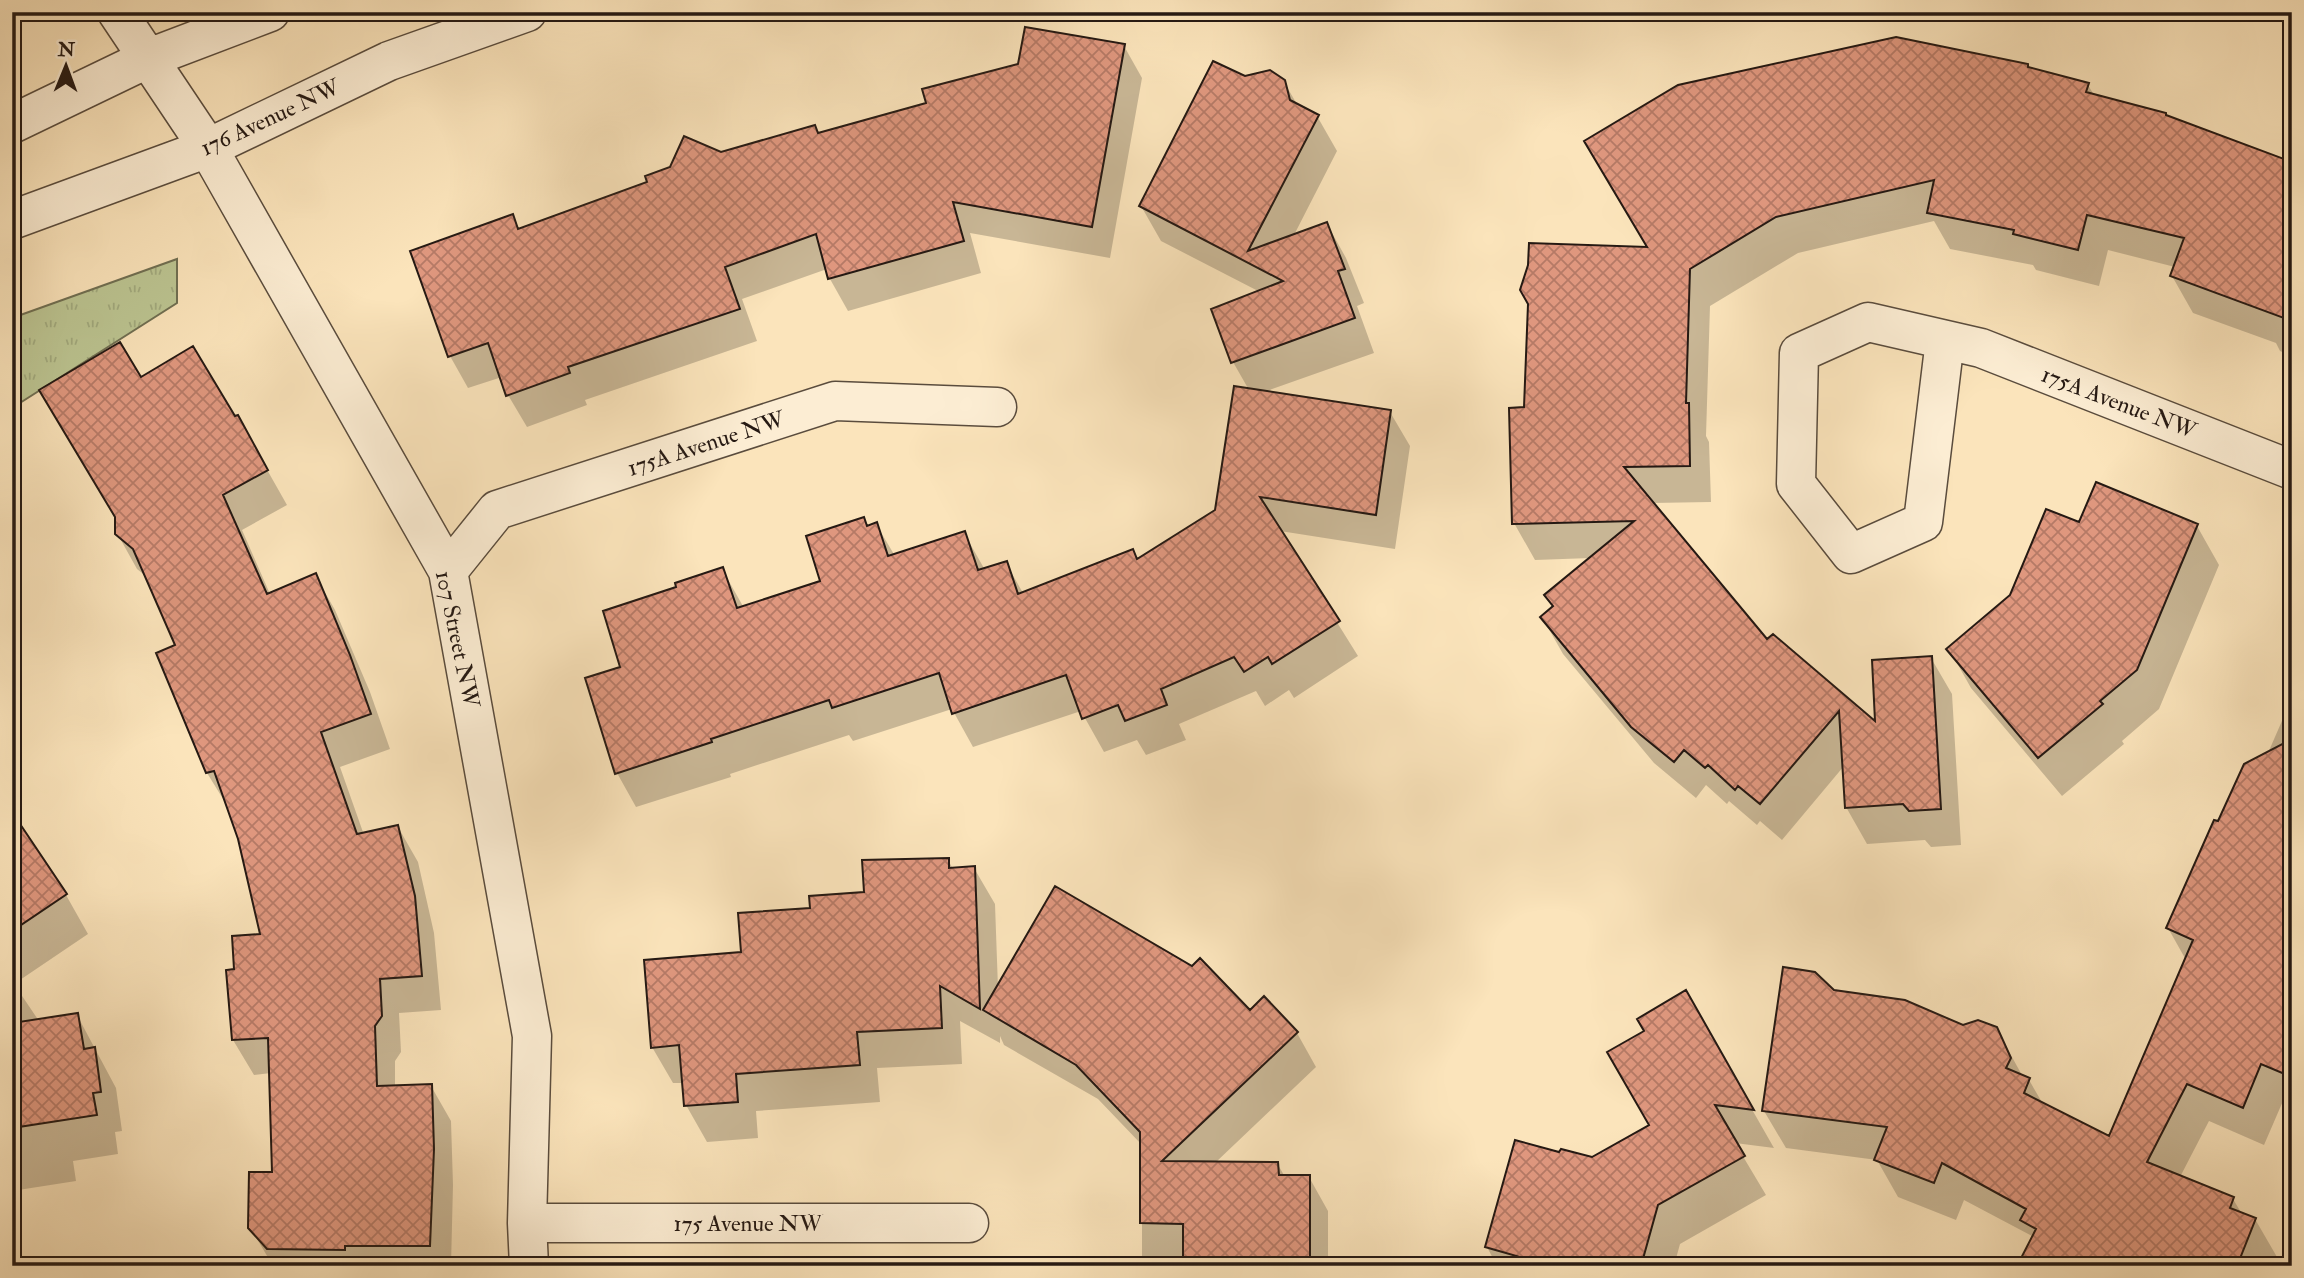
<svg xmlns="http://www.w3.org/2000/svg" width="2304" height="1278" font-family="'IM FELL Double Pica',serif">
<style>
.park{fill:url(#park-tufts);stroke:#706f52;stroke-width:2}
.shadow{fill:#0003}
.building{fill:url(#building-cross-hatch);stroke:#251913;stroke-width:2}
.lines{fill:none;stroke-linecap:round;stroke-linejoin:round}
.minor-casing{stroke:#5a4c3d;stroke-width:41}
.minor{stroke:#fcedd3;stroke-width:38}
.labels{text-anchor:middle;stroke-width:5;stroke-linejoin:round;paint-order:stroke}
.street-label{font-size:23px;fill:#251913;stroke:#fcedd3}
</style>
<defs>
<pattern id="park-tufts" width="24" height="20" patternUnits="userSpaceOnUse" patternTransform="scale(1.75)"><rect width="24" height="20" fill="#bcc592"/><path d="M3 7l-1-3M5 7V3M7 7l1-3M15 17l-1-3M17 17v-4M19 17l1-3" fill="none" stroke="#a1a97d"/></pattern>
<pattern id="building-cross-hatch" width="8" height="8" patternUnits="userSpaceOnUse" patternTransform="scale(1.75)"><rect width="8" height="8" fill="#df977e"/><path d="M0 0l8 8M0 8l8-8" fill="none" stroke="#b57a66"/></pattern>
</defs>
<rect width="100%" height="100%" fill="#fbe4bb"/>
<filter id="stains"><feTurbulence type="fractalNoise" baseFrequency=".00286" numOctaves="4"/><feColorMatrix values="0 0 0 0 .2 0 0 0 0 .09 0 0 0 0 .02 0 0 0 .5 -.17"/></filter>
<radialGradient id="worn" r=".72"><stop offset=".6" stop-color="#630" stop-opacity="0"/><stop offset="1" stop-color="#630" stop-opacity=".3"/></radialGradient>
<path class="park" d="M 177,259 L 177,303 L 12,408 L 12,318 Z"/>
<path class="shadow" d="M 1124,46 L 1142,78 L 1110,258 L 970,233 L 981,273 L 848,311 L 830,279 L 827,269 L 742,299 L 757,341 L 585,400 L 587,405 L 527,427 L 508,395 L 502,377 L 468,388 L 450,356 L 512,216 L 520,230 L 650,183 L 720,154 L 818,134 Z
M 2027,66 L 2030,70 L 2088,85 L 2094,95 L 2167,118 L 2292,164 L 2292,356 L 2280,351 L 2276,343 L 2193,313 L 2172,276 L 2175,267 L 2108,250 L 2099,286 L 2036,270 L 2033,265 L 1950,249 L 1934,221 L 1798,253 L 1710,306 L 1706,436 L 1709,442 L 1711,502 L 1652,503 L 1766,642 L 1877,724 L 1931,658 L 1952,694 L 1961,845 L 1931,847 L 1925,840 L 1867,844 L 1846,807 L 1844,766 L 1782,840 L 1760,821 L 1757,825 L 1729,801 L 1727,804 L 1706,785 L 1696,798 L 1654,763 L 1563,654 L 1542,617 L 1553,608 L 1546,596 L 1591,558 L 1535,560 L 1514,523 L 1526,409 L 1650,248 Z
M 1244,78 L 1284,82 L 1298,106 L 1317,116 L 1337,151 L 1293,237 L 1327,224 L 1346,258 L 1364,303 L 1357,306 L 1374,353 L 1264,392 L 1390,412 L 1410,446 L 1395,549 L 1280,531 L 1358,656 L 1294,698 L 1289,690 L 1265,706 L 1256,691 L 1179,724 L 1186,740 L 1146,755 L 1137,740 L 1104,752 L 1081,711 L 973,747 L 952,709 L 853,741 L 849,735 L 730,774 L 731,777 L 636,807 L 617,773 L 622,668 L 678,588 L 722,569 L 744,608 L 822,582 L 868,527 L 876,524 L 895,556 L 964,533 L 985,570 L 1006,563 L 1023,593 L 1133,552 L 1138,561 L 1216,511 L 1249,390 L 1233,362 L 1260,292 L 1161,241 L 1141,206 Z
M 141,379 L 257,452 L 287,505 L 242,530 L 270,594 L 315,575 L 335,610 L 370,692 L 390,749 L 340,767 L 364,835 L 398,827 L 418,862 L 434,933 L 441,1010 L 399,1013 L 401,1052 L 395,1061 L 395,1087 L 431,1086 L 451,1121 L 453,1185 L 451,1266 L 273,1266 L 250,1227 L 274,1174 L 271,1073 L 254,1075 L 233,1040 L 236,971 L 262,936 L 239,838 L 228,807 L 207,773 L 178,646 L 147,577 L 137,569 L 117,533 Z
M 2080,525 L 2197,526 L 2219,565 L 2159,709 L 2122,741 L 2124,744 L 2062,796 L 1971,688 L 1949,649 L 2011,596 Z
M 2292,680 L 2292,1105 L 2283,1101 L 2264,1145 L 2209,1121 L 2180,1177 L 2233,1199 L 2242,1214 L 2255,1219 L 2277,1257 L 2273,1266 L 2019,1266 L 2032,1236 L 1964,1200 L 1956,1220 L 1898,1197 L 1877,1160 L 1786,1148 L 1764,1111 L 1963,1027 L 1996,1028 L 2023,1077 L 2029,1080 L 2043,1104 L 2110,1139 L 2186,960 L 2168,928 L 2219,824 L 2268,753 L 2291,700 L 2287,692 Z
M 12,815 L 66,895 L 88,934 L 14,984 L 39,1021 L 77,1015 L 116,1088 L 122,1131 L 115,1132 L 118,1154 L 73,1161 L 76,1181 L 12,1191 Z
M 948,860 L 953,869 L 974,868 L 995,904 L 998,988 L 1250,1012 L 1297,1033 L 1316,1067 L 1215,1163 L 1277,1163 L 1285,1177 L 1309,1177 L 1328,1211 L 1328,1266 L 1146,1266 L 1142,1259 L 1142,1145 L 1098,1099 L 1004,1045 L 1000,1036 L 1000,1043 L 960,1021 L 962,1064 L 877,1068 L 880,1102 L 756,1111 L 758,1138 L 707,1142 L 686,1105 L 684,1083 L 673,1083 L 652,1047 L 743,953 L 812,909 L 865,893 Z
M 1685,992 L 1774,1148 L 1735,1143 L 1766,1195 L 1680,1244 L 1674,1266 L 1497,1266 L 1487,1247 L 1561,1154 L 1593,1159 L 1651,1125 L 1647,1032 Z"/>
<path class="building" d="M 1025,27 L 1125,44 L 1092,227 L 953,202 L 964,241 L 828,279 L 816,234 L 725,267 L 740,309 L 568,367 L 570,373 L 506,396 L 488,343 L 448,357 L 410,251 L 513,214 L 518,229 L 647,182 L 645,176 L 670,167 L 684,136 L 721,152 L 815,125 L 818,133 L 926,103 L 922,89 L 1018,64 Z
M 1896,37 L 2028,64 L 2028,67 L 2089,83 L 2086,92 L 2166,113 L 2166,115 L 2292,162 L 2292,321 L 2170,276 L 2184,238 L 2087,215 L 2078,250 L 2013,234 L 2014,230 L 1927,213 L 1934,180 L 1776,217 L 1690,269 L 1686,403 L 1689,403 L 1690,466 L 1624,467 L 1767,639 L 1773,634 L 1875,721 L 1872,660 L 1932,656 L 1941,809 L 1909,811 L 1903,804 L 1845,808 L 1839,711 L 1760,804 L 1738,786 L 1735,790 L 1708,765 L 1705,768 L 1684,750 L 1674,762 L 1631,727 L 1540,617 L 1553,606 L 1544,595 L 1634,521 L 1512,524 L 1509,408 L 1524,407 L 1528,304 L 1520,290 L 1528,265 L 1529,243 L 1647,247 L 1584,141 L 1678,85 Z
M 1213,61 L 1245,76 L 1270,70 L 1285,80 L 1290,100 L 1319,115 L 1248,251 L 1327,222 L 1345,269 L 1338,271 L 1355,318 L 1231,363 L 1211,309 L 1283,281 L 1139,206 Z
M 120,342 L 141,377 L 193,346 L 235,416 L 238,415 L 268,470 L 223,495 L 267,594 L 316,573 L 350,655 L 371,714 L 321,732 L 357,834 L 398,825 L 415,896 L 422,976 L 380,979 L 382,1016 L 375,1026 L 377,1086 L 432,1084 L 434,1149 L 430,1246 L 345,1246 L 345,1250 L 267,1249 L 248,1228 L 249,1172 L 272,1172 L 268,1038 L 232,1040 L 226,970 L 234,969 L 232,936 L 260,934 L 238,839 L 214,771 L 206,773 L 156,653 L 175,645 L 133,549 L 115,534 L 115,517 L 39,390 Z
M 1234,386 L 1391,410 L 1376,515 L 1260,497 L 1340,621 L 1272,664 L 1268,657 L 1244,672 L 1234,657 L 1161,689 L 1167,705 L 1125,721 L 1118,705 L 1082,719 L 1066,675 L 952,714 L 939,673 L 832,708 L 829,700 L 711,739 L 712,742 L 615,774 L 585,678 L 620,667 L 603,611 L 676,587 L 675,583 L 723,567 L 737,608 L 820,581 L 806,536 L 864,517 L 867,526 L 877,522 L 888,556 L 965,531 L 978,570 L 1007,561 L 1018,594 L 1133,549 L 1137,559 L 1215,510 Z
M 2096,482 L 2198,524 L 2137,670 L 2100,701 L 2103,704 L 2038,758 L 1946,649 L 2010,595 L 2046,509 L 2079,522 Z
M 2292,739 L 2292,1077 L 2261,1064 L 2243,1108 L 2187,1084 L 2147,1162 L 2234,1197 L 2230,1208 L 2256,1218 L 2237,1266 L 2017,1266 L 2036,1229 L 2020,1220 L 2026,1209 L 1942,1163 L 1934,1183 L 1874,1160 L 1887,1127 L 1762,1111 L 1783,967 L 1815,972 L 1834,990 L 1905,1000 L 1963,1025 L 1978,1020 L 1997,1027 L 2011,1058 L 2006,1068 L 2030,1078 L 2024,1093 L 2109,1136 L 2193,940 L 2166,928 L 2214,820 L 2218,821 L 2244,764 Z
M 12,812 L 67,894 L 12,931 Z
M 949,858 L 949,868 L 975,866 L 980,1009 L 940,986 L 942,1028 L 857,1032 L 860,1065 L 736,1074 L 738,1102 L 684,1106 L 679,1045 L 651,1048 L 644,960 L 741,952 L 738,913 L 810,908 L 809,896 L 864,892 L 862,860 Z
M 1055,886 L 1192,966 L 1200,958 L 1250,1010 L 1264,996 L 1298,1032 L 1162,1161 L 1278,1162 L 1279,1175 L 1310,1175 L 1310,1260 L 1183,1259 L 1183,1224 L 1140,1223 L 1140,1132 L 1076,1065 L 983,1010 Z
M 1686,990 L 1754,1110 L 1715,1105 L 1745,1156 L 1658,1205 L 1641,1266 L 1551,1266 L 1485,1247 L 1515,1140 L 1559,1152 L 1561,1149 L 1592,1157 L 1649,1125 L 1607,1052 L 1644,1031 L 1637,1019 Z
M 78,1013 L 84,1049 L 95,1047 L 101,1092 L 93,1093 L 97,1115 L 12,1128 L 12,1023 Z"/>
<g class="lines">
<g class="minor-casing">
<path id="minor" d="M 117,12 L 208,148 L 448,571 L 532,1036 L 527,1223 L 529,1266
M 12,124 L 149,58 L 270,12
M 12,220 L 208,148 L 389,61 L 527,12
M 1945,340 L 1923,522 L 1851,554 L 1796,484 L 1799,353 L 1868,322 L 1981,348 L 2292,470
M 448,571 L 497,510 L 835,401 L 997,407
M 527,1223 L 969,1223"/>
</g>
<use href="#minor" class="minor"/>
</g>
<g class="labels">
<g class="street-label">
<text transform="translate(270 117) rotate(-25)" y="8">176 Avenue NW</text>
<text transform="translate(2119 402) rotate(21)" y="8">175A Avenue NW</text>
<text transform="translate(706 443) rotate(-18)" y="8">175A Avenue NW</text>
<text transform="translate(458 639) rotate(78)" y="8">107 Street NW</text>
<text x="748" y="1231">175 Avenue NW</text>
</g>
</g>
<rect width="2304" height="1278" fill="none" stroke="#fbe4bb" stroke-width="42"/>
<rect x="14" y="14" width="2276" height="1250" fill="none" stroke="#251913" stroke-width="3.5"/>
<rect x="21" y="21" width="2262" height="1236" fill="none" stroke="#251913" stroke-width="2"/>
<g transform="translate(66 66) rotate(1)" stroke="#fcedd3" stroke-width="5" paint-order="stroke">
<path d="M0-5L12 26L0 18L-12 26Z" fill="#251913"/>
<text y="-10" font-size="19" font-weight="bold" text-anchor="middle" fill="#251913">N</text>
</g>
<rect width="100%" height="100%" filter="url(#stains)"/>
<rect width="100%" height="100%" fill="url(#worn)"/>
</svg>
